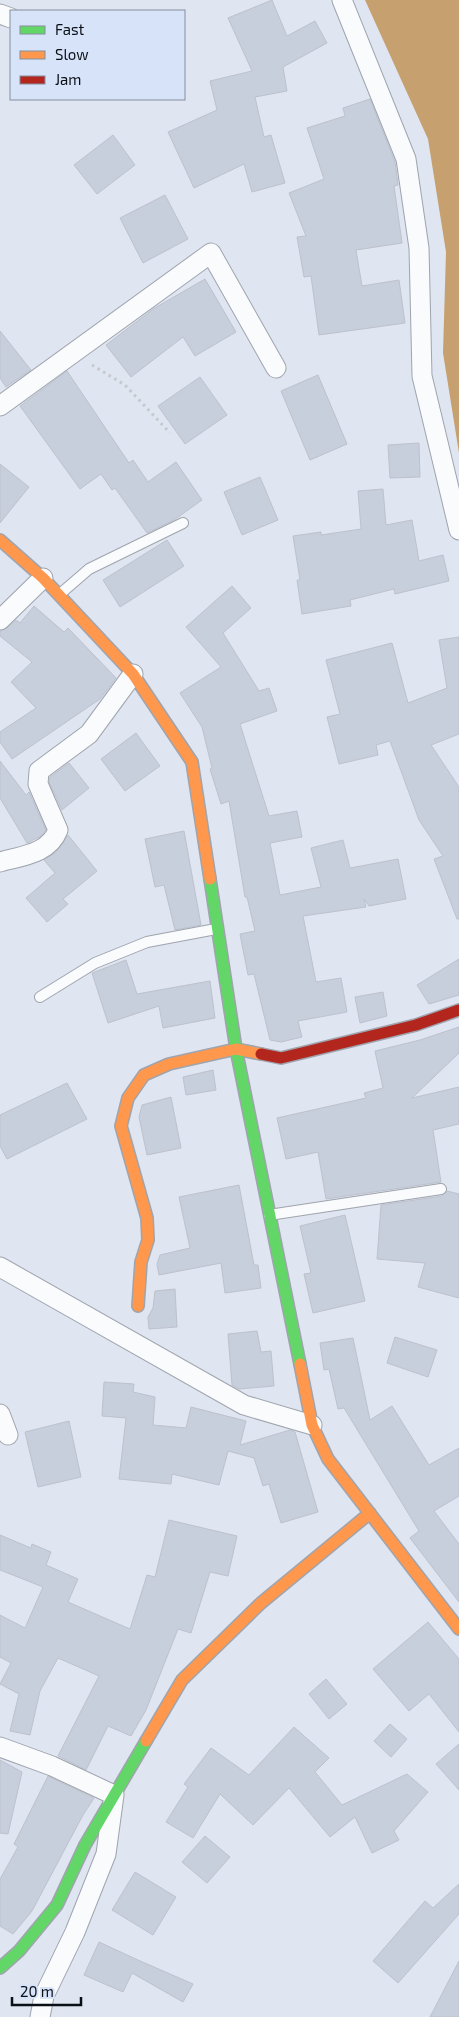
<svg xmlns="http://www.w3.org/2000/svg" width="459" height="2017" font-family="'Exo 2',sans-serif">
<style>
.water{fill:#c6a06e}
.building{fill:#c7cedc;stroke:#bdc2cc}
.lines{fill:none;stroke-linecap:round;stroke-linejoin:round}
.lane-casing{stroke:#9fa4ad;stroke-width:12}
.street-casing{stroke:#9fa4ad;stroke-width:21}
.fast-casing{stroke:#9fa4ad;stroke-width:14}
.slow-casing{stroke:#9fa4ad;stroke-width:14}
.jam-casing{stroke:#9fa4ad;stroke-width:14}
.path{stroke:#c7c8cc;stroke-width:3;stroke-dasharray:2.5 4;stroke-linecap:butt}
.lane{stroke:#fafbfd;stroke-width:10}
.street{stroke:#fafbfd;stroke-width:19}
.fast{stroke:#63d668;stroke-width:11}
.slow{stroke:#ff974d;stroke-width:11}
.jam{stroke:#b3261e;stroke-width:11}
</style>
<rect width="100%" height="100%" fill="#dfe5f1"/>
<path class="water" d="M 365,0 L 459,0 L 459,453 L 443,353 L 446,252 L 428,139 Z"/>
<path class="building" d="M 272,0 L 287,36 L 315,21 L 327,43 L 283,67 L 287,91 L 255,97 L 264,137 L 271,135 L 285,183 L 252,192 L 244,164 L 194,188 L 168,132 L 217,110 L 210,81 L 252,71 L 228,18 Z
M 370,99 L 395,162 L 398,185 L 394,186 L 402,243 L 356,250 L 362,286 L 399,280 L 405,323 L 319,335 L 311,276 L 304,277 L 297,237 L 306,236 L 289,193 L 324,179 L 307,128 L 345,116 L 343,108 Z
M 113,135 L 135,165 L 97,194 L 74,165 Z
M 165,195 L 188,239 L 143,263 L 120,218 Z
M 205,279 L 236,332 L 195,356 L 183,337 L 131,377 L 106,345 L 153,309 Z
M 0,331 L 31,370 L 6,387 L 0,378 Z
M 67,371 L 129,463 L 133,460 L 148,482 L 176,462 L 202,500 L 174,520 L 147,533 L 115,488 L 112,490 L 101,474 L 80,489 L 20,406 Z
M 318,375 L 347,444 L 310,460 L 281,391 Z
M 200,377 L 227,415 L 185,444 L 158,406 Z
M 419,443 L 420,477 L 390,478 L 388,445 Z
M 0,464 L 29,487 L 0,523 Z
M 260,477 L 278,520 L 242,535 L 224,492 Z
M 383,489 L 386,525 L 412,520 L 419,561 L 443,555 L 449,581 L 395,594 L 394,589 L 350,600 L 351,606 L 302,614 L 297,580 L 300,580 L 293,536 L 321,532 L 321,535 L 361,529 L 358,491 Z
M 167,540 L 184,566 L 120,607 L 103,580 Z
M 232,586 L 251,608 L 223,633 L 259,691 L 269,688 L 277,711 L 240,724 L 269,816 L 297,811 L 302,837 L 270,843 L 280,895 L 321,887 L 311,848 L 343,840 L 350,868 L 398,859 L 406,899 L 369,906 L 364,899 L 366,907 L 303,916 L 316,982 L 341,978 L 347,1012 L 298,1021 L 302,1037 L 281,1042 L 270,1040 L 254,974 L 248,975 L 240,934 L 255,931 L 247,897 L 245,897 L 229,801 L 221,804 L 210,769 L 212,768 L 202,727 L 180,693 L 221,667 L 186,627 Z
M 34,606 L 64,632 L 68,628 L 116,678 L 100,699 L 12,759 L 0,742 L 0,732 L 36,708 L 11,682 L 32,662 L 0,636 L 0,631 L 7,628 L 16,620 L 20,623 Z
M 459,637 L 459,734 L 431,745 L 459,787 L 459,919 L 457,919 L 434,859 L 443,856 L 419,820 L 390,741 L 376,745 L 378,755 L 339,764 L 327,717 L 340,714 L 326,660 L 392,643 L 408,703 L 447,688 L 439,640 Z
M 136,733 L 160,766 L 125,791 L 101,759 Z
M 0,761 L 26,795 L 29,792 L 46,830 L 41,836 L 27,843 L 0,798 Z
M 69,763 L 89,788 L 62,810 L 49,782 L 50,777 Z
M 184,831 L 201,925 L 175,930 L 164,885 L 155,887 L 145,839 Z
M 68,835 L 97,871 L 63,899 L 68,904 L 47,922 L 26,898 L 55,873 L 44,860 L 56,852 Z
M 459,959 L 459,995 L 429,1004 L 417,985 Z
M 126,960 L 137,994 L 210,981 L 215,1018 L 163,1028 L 159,1006 L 108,1023 L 92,973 Z
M 383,992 L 387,1016 L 360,1023 L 355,997 Z
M 459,1027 L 459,1053 L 412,1098 L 459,1087 L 459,1124 L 433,1130 L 441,1182 L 326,1199 L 318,1152 L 286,1159 L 277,1118 L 366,1098 L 364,1093 L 383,1088 L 375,1051 L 420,1040 Z
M 213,1070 L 216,1090 L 186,1095 L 183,1077 Z
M 67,1083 L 87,1119 L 7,1159 L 0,1146 L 0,1115 Z
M 171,1097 L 181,1148 L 147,1155 L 139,1117 L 142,1105 Z
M 239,1185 L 254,1265 L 258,1265 L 261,1288 L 225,1293 L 221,1263 L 159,1275 L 157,1264 L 160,1255 L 190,1248 L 179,1197 Z
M 447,1191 L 459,1194 L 459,1298 L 418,1287 L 425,1263 L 377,1259 L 381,1205 L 442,1196 Z
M 345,1215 L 365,1301 L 313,1313 L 304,1274 L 311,1273 L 300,1226 Z
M 175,1289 L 177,1327 L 149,1329 L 148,1317 L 153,1308 L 155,1291 Z
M 257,1331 L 261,1352 L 271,1351 L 274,1386 L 239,1389 L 232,1385 L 228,1334 Z
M 395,1337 L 437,1350 L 428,1377 L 387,1363 Z
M 353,1338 L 370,1420 L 392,1406 L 429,1465 L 459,1448 L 459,1496 L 434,1511 L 459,1544 L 459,1602 L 410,1538 L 419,1531 L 344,1408 L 338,1409 L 329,1369 L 324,1370 L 320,1343 Z
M 104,1382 L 134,1384 L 133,1392 L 155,1397 L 153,1425 L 186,1428 L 191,1407 L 246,1421 L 240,1445 L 290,1430 L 295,1432 L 318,1512 L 281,1523 L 269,1484 L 263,1486 L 254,1458 L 228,1451 L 219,1485 L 172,1474 L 171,1484 L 119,1479 L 126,1418 L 102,1416 Z
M 69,1421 L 81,1477 L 38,1487 L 25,1432 Z
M 169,1520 L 237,1536 L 228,1576 L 210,1572 L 191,1633 L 178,1629 L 146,1710 L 131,1736 L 108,1726 L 86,1770 L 58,1756 L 99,1676 L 58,1658 L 40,1691 L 30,1735 L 10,1731 L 19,1694 L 0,1684 L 11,1663 L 0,1657 L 0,1615 L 25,1628 L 43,1587 L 0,1570 L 0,1535 L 31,1548 L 32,1544 L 51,1552 L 46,1565 L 78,1579 L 68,1602 L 130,1629 L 147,1575 L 155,1577 Z
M 428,1622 L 459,1659 L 459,1732 L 429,1694 L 409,1711 L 373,1669 Z
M 326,1679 L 347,1704 L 329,1719 L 309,1694 Z
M 390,1724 L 407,1739 L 391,1757 L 374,1741 Z
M 294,1727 L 329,1758 L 315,1772 L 342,1805 L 407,1774 L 428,1792 L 394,1831 L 399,1840 L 372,1853 L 355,1817 L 330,1837 L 289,1788 L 253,1825 L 220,1794 L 193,1838 L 166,1822 L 188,1787 L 184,1784 L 211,1748 L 249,1775 Z
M 459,1744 L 459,1790 L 436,1764 Z
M 0,1760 L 22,1772 L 8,1834 L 0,1833 Z
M 48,1776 L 94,1798 L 83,1815 L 32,1911 L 13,1934 L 0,1926 L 0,1879 L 18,1847 L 14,1844 Z
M 205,1836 L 230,1857 L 207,1883 L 182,1862 Z
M 135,1872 L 176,1897 L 153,1935 L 112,1910 Z
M 459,1884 L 459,1914 L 398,1983 L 373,1961 L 425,1901 L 433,1908 Z
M 99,1942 L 138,1960 L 193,1984 L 183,2002 L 132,1973 L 123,1992 L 84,1975 Z
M 459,1961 L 459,2017 L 430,2017 Z"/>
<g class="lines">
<g class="lane-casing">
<path id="lane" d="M 60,594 L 89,569 L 183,523
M 40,997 L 95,963 L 147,942 L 216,929
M 269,1215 L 441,1189"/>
</g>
<g class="street-casing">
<path id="street" d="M 342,0 L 406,159 L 419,248 L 422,376 L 459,530
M 0,14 L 11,18
M 0,406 L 211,253 L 276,368
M 0,620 L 43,578
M 0,862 C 21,856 49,854 58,830 L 38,784 L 39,771 L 89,734 L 133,674
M 0,1267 L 244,1405 L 312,1425
M 0,1414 L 8,1435
M 0,1747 L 52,1766 L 114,1795 L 106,1854 L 75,1932 L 44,1996 L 40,2017"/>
</g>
<g class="fast-casing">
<path id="fast" d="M 210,879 L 236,1049 L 300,1364
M 0,1968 L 19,1951 L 57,1905 L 85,1845 L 146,1741"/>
</g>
<g class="slow-casing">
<path id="slow" d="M 0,540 L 43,578 L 133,674 L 192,762 L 210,879
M 138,1306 L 141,1262 L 148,1240 L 147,1218 L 121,1126 L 128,1098 L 144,1075 L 169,1064 L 236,1049 L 261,1054
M 300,1364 L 312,1425 L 328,1459 L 459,1629
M 146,1741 L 182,1680 L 261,1603 L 370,1513"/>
</g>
<g class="jam-casing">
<path id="jam" d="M 261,1054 L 281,1058 L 416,1025 L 459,1010"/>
</g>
<path class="path" d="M 92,365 L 125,385 L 170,433"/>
<use href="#lane" class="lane"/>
<use href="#street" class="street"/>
<use href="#fast" class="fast"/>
<use href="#slow" class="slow"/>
<use href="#jam" class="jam"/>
</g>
<rect x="10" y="10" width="175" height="90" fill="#d7e3f9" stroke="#858e9e"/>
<rect x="20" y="26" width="25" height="8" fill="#63d668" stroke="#858e9e"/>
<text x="55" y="35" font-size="15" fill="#0b0f16">Fast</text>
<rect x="20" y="51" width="25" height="8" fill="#ff974d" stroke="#858e9e"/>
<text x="55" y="60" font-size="15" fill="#0b0f16">Slow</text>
<rect x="20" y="76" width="25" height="8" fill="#b3261e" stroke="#858e9e"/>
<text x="55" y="85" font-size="15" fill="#0b0f16">Jam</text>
<path d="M12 1997v8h69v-8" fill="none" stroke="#0b0f16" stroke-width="2.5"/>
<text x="20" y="1997" font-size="15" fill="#0b0f16" stroke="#d7e3f9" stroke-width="4" paint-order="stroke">20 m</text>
</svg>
